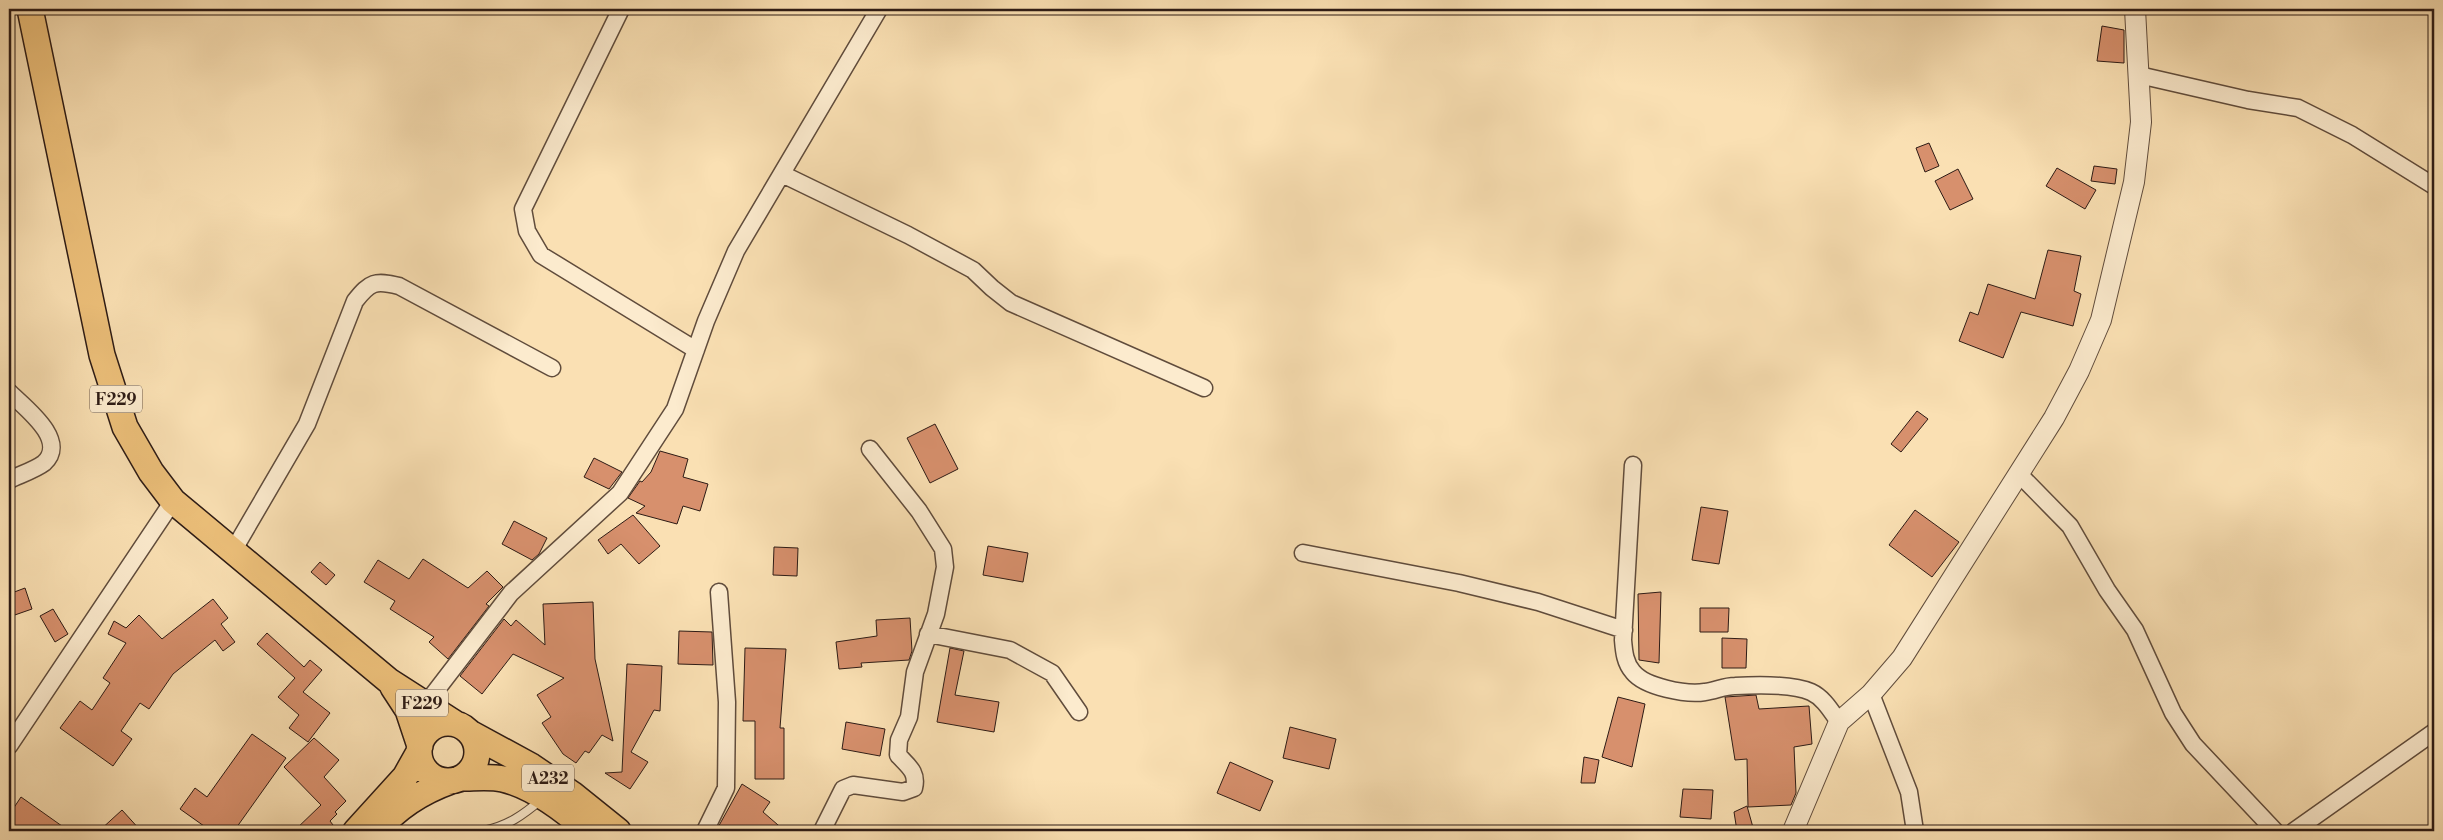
<svg xmlns="http://www.w3.org/2000/svg" width="2443" height="840" font-family="'Libre Bodoni',serif">
<style>
.building{fill:#d7906d;stroke:#2d1b15}
.lines{fill:none;stroke-linecap:round;stroke-linejoin:round}
.service-casing{stroke:#604c3c;stroke-width:10}
.minor-casing{stroke:#604c3c;stroke-width:19}
.tertiary-casing{stroke:#604c3c;stroke-width:22}
.primary-casing{stroke:#2d1b15;stroke-width:28}
.service{stroke:#fcebce;stroke-width:8}
.minor{stroke:#fcebce;stroke-width:16}
.tertiary{stroke:#fcebce;stroke-width:20}
.primary{stroke:#edc07a;stroke-width:25}
.labels{text-anchor:middle;stroke-width:4;stroke-linejoin:round;paint-order:stroke}
.shield{fill:#fcebce;stroke:#6b594c;stroke-width:1}
.shield-label{font-size:16px;font-weight:bold;fill:#2d1b15}
</style>
<rect width="100%" height="100%" fill="#fae0b3"/>
<filter id="stains"><feTurbulence type="fractalNoise" baseFrequency=".004" numOctaves="4"/><feColorMatrix values="0 0 0 0 .2 0 0 0 0 .09 0 0 0 0 .02 0 0 0 .5 -.17"/></filter>
<radialGradient id="worn" r=".72"><stop offset=".6" stop-color="#630" stop-opacity="0"/><stop offset="1" stop-color="#630" stop-opacity=".3"/></radialGradient>
<path class="building" d="M 2102,26 L 2124,30 L 2124,63 L 2097,61 Z
M 1929,143 L 1939,166 L 1925,172 L 1916,148 Z
M 2094,166 L 2117,169 L 2115,184 L 2091,181 Z
M 2057,168 L 2096,190 L 2085,209 L 2046,186 Z
M 1958,169 L 1973,199 L 1950,210 L 1935,181 Z
M 2048,250 L 2081,256 L 2074,291 L 2081,294 L 2073,326 L 2021,312 L 2003,358 L 1959,341 L 1970,312 L 1978,315 L 1988,284 L 2035,299 Z
M 1917,411 L 1928,419 L 1901,452 L 1891,444 Z
M 935,424 L 958,469 L 930,483 L 907,438 Z
M 660,451 L 688,459 L 683,477 L 708,484 L 700,511 L 683,506 L 677,524 L 636,513 L 645,506 L 628,498 L 640,481 L 642,482 L 651,472 Z
M 594,458 L 622,472 L 609,489 L 584,477 Z
M 1701,507 L 1728,511 L 1719,564 L 1692,560 Z
M 1915,510 L 1959,542 L 1932,577 L 1889,545 Z
M 633,515 L 660,546 L 639,564 L 621,544 L 608,554 L 598,540 Z
M 514,521 L 547,538 L 539,554 L 532,560 L 502,544 Z
M 988,546 L 1028,553 L 1023,582 L 983,575 Z
M 774,547 L 798,548 L 797,576 L 773,575 Z
M 423,559 L 468,588 L 487,571 L 503,587 L 486,604 L 489,606 L 448,659 L 429,642 L 434,637 L 390,609 L 395,601 L 364,582 L 378,560 L 409,579 Z
M 320,562 L 335,575 L 326,585 L 311,572 Z
M 25,588 L 32,609 L 9,617 L 9,594 Z
M 1661,592 L 1659,663 L 1639,660 L 1638,594 Z
M 213,599 L 228,618 L 221,624 L 235,642 L 223,651 L 215,640 L 173,674 L 149,709 L 140,703 L 121,731 L 132,739 L 113,766 L 60,728 L 80,701 L 92,710 L 110,683 L 103,678 L 126,643 L 108,634 L 114,621 L 126,628 L 139,615 L 162,639 Z
M 593,602 L 595,659 L 613,741 L 602,735 L 589,753 L 585,751 L 576,763 L 563,754 L 542,723 L 551,717 L 537,695 L 564,678 L 513,654 L 482,694 L 460,676 L 504,619 L 511,626 L 516,620 L 545,645 L 543,604 Z
M 1700,608 L 1729,608 L 1728,632 L 1700,632 Z
M 53,609 L 68,634 L 55,642 L 40,616 Z
M 910,618 L 912,651 L 909,660 L 861,663 L 862,667 L 839,669 L 836,642 L 877,636 L 876,620 Z
M 679,631 L 712,632 L 713,665 L 678,664 Z
M 267,633 L 304,667 L 310,660 L 322,670 L 303,692 L 330,713 L 308,742 L 289,728 L 299,715 L 278,697 L 295,678 L 257,644 Z
M 1722,638 L 1747,639 L 1746,668 L 1722,668 Z
M 745,648 L 786,649 L 780,728 L 784,728 L 784,779 L 755,779 L 755,721 L 743,721 Z
M 950,648 L 964,651 L 955,695 L 999,702 L 994,732 L 937,722 Z
M 627,664 L 662,666 L 660,711 L 654,710 L 631,752 L 648,762 L 630,789 L 605,773 L 622,772 Z
M 1756,695 L 1759,709 L 1809,706 L 1812,744 L 1794,747 L 1796,793 L 1791,805 L 1748,807 L 1747,759 L 1735,760 L 1725,697 Z
M 1618,697 L 1645,704 L 1632,767 L 1602,757 Z
M 846,722 L 885,729 L 880,756 L 842,749 Z
M 1290,727 L 1336,739 L 1329,769 L 1283,758 Z
M 252,734 L 286,758 L 234,831 L 211,831 L 180,809 L 195,788 L 207,797 Z
M 314,738 L 339,760 L 324,777 L 346,801 L 335,812 L 337,814 L 330,821 L 333,825 L 326,831 L 294,831 L 321,805 L 284,767 Z
M 1584,757 L 1599,760 L 1595,783 L 1581,783 Z
M 1230,762 L 1273,781 L 1260,811 L 1217,793 Z
M 742,784 L 770,802 L 763,812 L 785,831 L 716,831 Z
M 1683,789 L 1713,790 L 1711,819 L 1680,817 Z
M 21,797 L 69,831 L 16,831 L 9,826 L 9,815 Z
M 1747,806 L 1754,831 L 1737,831 L 1734,812 Z
M 122,810 L 141,831 L 99,831 Z"/>
<g class="lines">
<g class="service-casing">
<path id="service" d="M 483,831 C 508,826 523,815 542,799"/>
</g>
<g class="minor-casing">
<path id="minor" d="M 621,9 L 523,209 L 527,231 L 541,255 L 696,350
M 2139,75 L 2248,100 L 2298,108 L 2352,135 L 2434,186
M 782,174 L 908,235 L 973,270 L 992,288 L 1011,303 L 1204,388
M 9,392 C 24,407 69,440 44,463 C 35,470 19,475 9,480
M 1633,465 L 1623,640 C 1624,652 1625,663 1633,672 C 1645,687 1686,695 1705,692 C 1715,691 1724,686 1735,686 C 1754,685 1793,684 1811,692 C 1824,698 1831,711 1839,722
M 2018,473 L 2070,526 L 2107,590 L 2135,630 L 2173,713 L 2193,744 L 2275,831
M 233,551 L 307,424 L 355,301 C 370,282 375,280 399,286 L 552,368
M 1303,553 L 1459,583 L 1538,602 L 1624,630
M 928,634 L 1010,650 L 1052,673 L 1079,712
M 1871,694 L 1909,792 L 1915,831
M 425,705 L 511,593 L 620,493 L 675,409 L 706,321 L 736,251 L 879,9
M 9,746 L 173,501
M 705,831 L 726,788 L 727,702 L 719,592
M 822,831 L 843,789 L 853,785 L 903,792 L 914,788 C 918,772 908,766 898,755 L 899,740 L 909,717 L 915,672 L 936,614 L 945,567 L 943,549 L 919,511 L 870,449
M 2294,831 L 2434,732"/>
</g>
<g class="tertiary-casing">
<path id="tertiary" d="M 1793,831 L 1839,722 L 1871,694 L 1902,658 L 2054,418 L 2079,371 L 2101,320 L 2134,182 L 2141,122 L 2135,9"/>
</g>
<g class="primary-casing">
<path id="primary" d="M 30,9 L 102,355 L 125,427 L 151,472 L 173,501 L 389,681 L 456,724
M 393,687 L 408,710 L 420,746
M419 752a29 29 0 1 1 58 0a29 29 0 1 1-58 0Z
M 472,734 L 531,766 L 572,794 L 618,831
M 461,778 C 475,778 490,776 503,779 C 535,787 565,811 589,831
M 356,831 L 405,777 L 419,752
M 377,831 C 396,808 423,791 451,781"/>
</g>
<use href="#service" class="service"/>
<use href="#minor" class="minor"/>
<use href="#tertiary" class="tertiary"/>
<use href="#primary" class="primary"/>
</g>
<g class="labels">
<g class="shield">
<rect x="90" y="385.5" width="52" height="27" rx="4"/>
<rect x="396" y="689.5" width="52" height="27" rx="4"/>
<rect x="522" y="764.5" width="52" height="27" rx="4"/>
</g>
<g class="shield-label">
<text x="116" y="405">F229</text>
<text x="422" y="709">F229</text>
<text x="548" y="784">A232</text>
</g>
</g>
<rect width="2443" height="840" fill="none" stroke="#fae0b3" stroke-width="30"/>
<rect x="10" y="10" width="2423" height="820" fill="none" stroke="#2d1b15" stroke-width="2.5"/>
<rect x="15" y="15" width="2413" height="810" fill="none" stroke="#2d1b15"/>
<rect width="100%" height="100%" filter="url(#stains)"/>
<rect width="100%" height="100%" fill="url(#worn)"/>
</svg>
